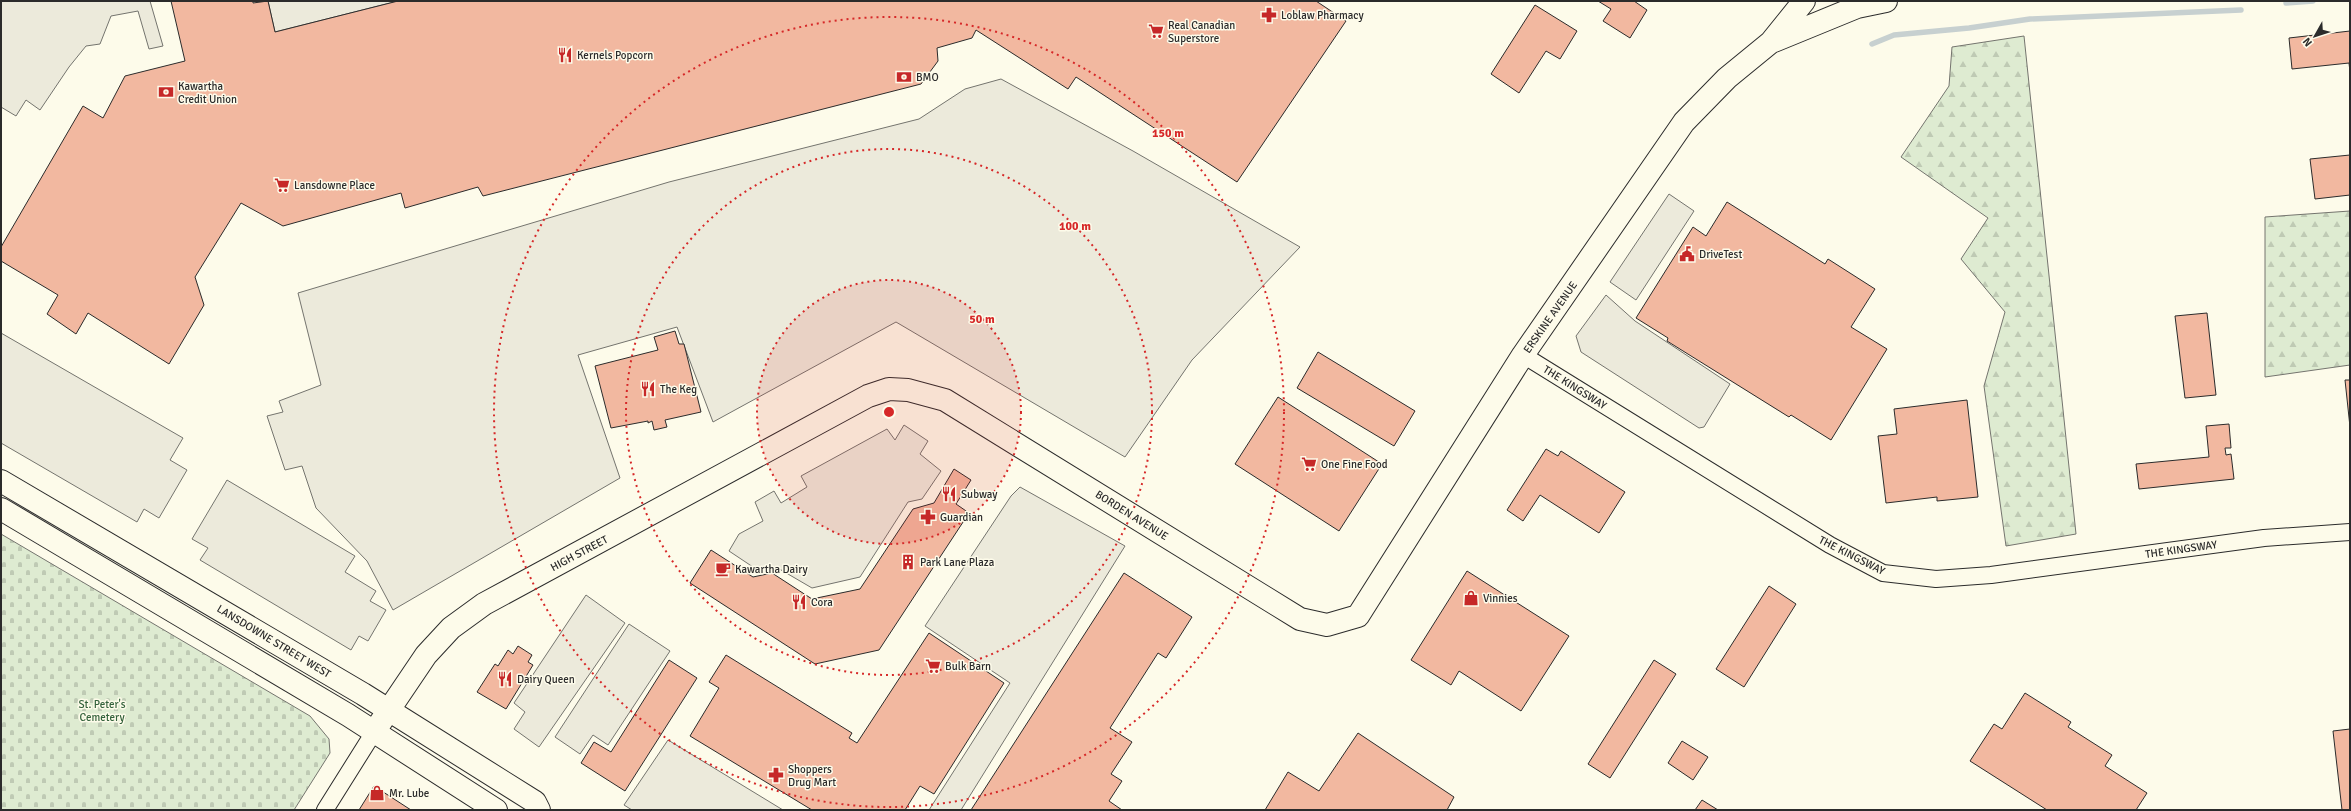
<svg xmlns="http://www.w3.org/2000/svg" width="2351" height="811" font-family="Signika,sans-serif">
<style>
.forest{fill:url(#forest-firs);stroke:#74746e}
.cemetery{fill:url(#cemetery-stones);stroke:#74746e}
.parking{fill:#eceadb;stroke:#74746e}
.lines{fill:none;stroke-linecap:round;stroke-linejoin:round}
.stream{stroke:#c7d0d0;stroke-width:5.5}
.building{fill:#f2b8a0;stroke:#2b2b2b}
.street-casing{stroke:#2b2b2b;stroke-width:18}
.secondary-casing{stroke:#2b2b2b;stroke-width:24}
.street{stroke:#fdfbea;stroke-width:16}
.secondary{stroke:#fdfbea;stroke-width:22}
.ring{fill:none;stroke:#d62828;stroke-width:2;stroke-dasharray:2 4}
.labels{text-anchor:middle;stroke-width:3;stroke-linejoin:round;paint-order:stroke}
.poi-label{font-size:11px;fill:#2b2b2b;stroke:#fdfbea;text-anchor:start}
.street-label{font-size:11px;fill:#2b2b2b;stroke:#fdfbea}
.park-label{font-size:11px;fill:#34623c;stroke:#fdfbea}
.centre{fill:#d62828;stroke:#fdfbea;stroke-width:2}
.ring-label{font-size:12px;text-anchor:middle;font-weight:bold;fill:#d62828;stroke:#fdfbea;stroke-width:3;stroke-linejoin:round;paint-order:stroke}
</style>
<defs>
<pattern id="forest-firs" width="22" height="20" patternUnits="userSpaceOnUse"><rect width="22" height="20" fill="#deebd1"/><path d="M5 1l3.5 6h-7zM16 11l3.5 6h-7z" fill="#bfcab4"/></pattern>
<pattern id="cemetery-stones" width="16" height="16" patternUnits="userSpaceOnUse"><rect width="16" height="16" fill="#deebd1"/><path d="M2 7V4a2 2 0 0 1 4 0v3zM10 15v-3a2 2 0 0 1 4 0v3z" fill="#bfcab4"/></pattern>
</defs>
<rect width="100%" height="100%" fill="#fdfbea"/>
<path class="forest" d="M 2024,36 L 2076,534 L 2006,546 L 1984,386 L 2005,312 L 1961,259 L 1988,218 L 1901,157 L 1949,86 L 1952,47 Z
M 2350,211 L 2350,365 L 2265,377 L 2265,217 Z"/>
<path class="cemetery" d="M 1,534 L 310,716 L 329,739 L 330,753 L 294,810 L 1,810 Z"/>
<path class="parking" d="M 1,1 L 150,1 L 163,46 L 149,49 L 138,11 L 111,16 L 100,44 L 86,46 L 69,67 L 40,110 L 26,100 L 16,116 L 1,107 Z
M 268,1 L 398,1 L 275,32 Z
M 1001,79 L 1133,151 L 1300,247 L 1192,360 L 1125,457 L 896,322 L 713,422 L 677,327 L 578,355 L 620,478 L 393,610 L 367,561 L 316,508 L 302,466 L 285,470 L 267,416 L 283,412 L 279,401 L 321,385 L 298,293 L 669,182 L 919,119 L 965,89 Z
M 1669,194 L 1694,211 L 1636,300 L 1610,282 Z
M 1606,295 L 1635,321 L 1730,384 L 1704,427 L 1699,428 L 1581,352 L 1576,336 Z
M 1,333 L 183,438 L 170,460 L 187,470 L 159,518 L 144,509 L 137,522 L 1,443 Z
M 904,425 L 928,441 L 920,454 L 941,471 L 922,499 L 908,502 L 860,577 L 812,588 L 776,567 L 756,569 L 729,551 L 739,534 L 763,521 L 755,502 L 774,491 L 781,503 L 807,487 L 801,476 L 887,429 L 895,440 Z
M 227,480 L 355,556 L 345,572 L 376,591 L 370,601 L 386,610 L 368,641 L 359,636 L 351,650 L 200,560 L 208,548 L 192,539 Z
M 1020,487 L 1125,546 L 961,810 L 929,810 L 1010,683 L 925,626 L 1011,496 Z
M 586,595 L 625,623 L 539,747 L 514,729 L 525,712 L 514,703 Z
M 629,624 L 670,651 L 608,745 L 593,735 L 580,754 L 555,737 Z
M 668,740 L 783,810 L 632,810 L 624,805 Z"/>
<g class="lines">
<path class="stream" d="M 2286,3 L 2313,1
M 1872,44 L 1894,35 L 1969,28 L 2030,19 L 2241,10"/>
</g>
<path class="building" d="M 171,1 L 253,1 L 253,3 L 268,1 L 275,32 L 398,1 L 1316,1 L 1346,21 L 1237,182 L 1076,77 L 1068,89 L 976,30 L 972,38 L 937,48 L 938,61 L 921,84 L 483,196 L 478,187 L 405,208 L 401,193 L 283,226 L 241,203 L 195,277 L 204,305 L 169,364 L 88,313 L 76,334 L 47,314 L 58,295 L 1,261 L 1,247 L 83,106 L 103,118 L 125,76 L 185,61 Z
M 1598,1 L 1634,1 L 1647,10 L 1630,38 L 1603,21 L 1611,9 Z
M 1535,5 L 1577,31 L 1560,59 L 1546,51 L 1519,93 L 1491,74 Z
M 2350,31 L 2350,72 L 2349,63 L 2292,69 L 2289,38 Z
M 2350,155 L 2350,195 L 2315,199 L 2310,159 Z
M 1727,202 L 1825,264 L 1828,259 L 1875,289 L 1851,327 L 1887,349 L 1831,440 L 1791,415 L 1789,417 L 1667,341 L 1668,338 L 1636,318 L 1693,227 L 1706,236 Z
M 2207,313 L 2216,395 L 2185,398 L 2175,316 Z
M 675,331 L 679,344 L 684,344 L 701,412 L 665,420 L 667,427 L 654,430 L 652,421 L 648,423 L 648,421 L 611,428 L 595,366 L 658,350 L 654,337 Z
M 1318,352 L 1415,411 L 1394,446 L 1297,388 Z
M 2345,380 L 2350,380 L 2350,427 Z
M 1278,397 L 1382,464 L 1339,531 L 1235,464 Z
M 1967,400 L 1978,497 L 1937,501 L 1937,497 L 1886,503 L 1878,436 L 1897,434 L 1894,409 Z
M 2229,424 L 2231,448 L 2225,448 L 2226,455 L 2231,454 L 2234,479 L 2139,489 L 2136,464 L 2209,457 L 2206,426 Z
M 1546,449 L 1558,456 L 1561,451 L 1625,492 L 1599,533 L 1540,495 L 1523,521 L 1507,510 Z
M 954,469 L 971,480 L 956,504 L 969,513 L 879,650 L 815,664 L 690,583 L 711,550 L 753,577 L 772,573 L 812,599 L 860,589 L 913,509 L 934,503 Z
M 1467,571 L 1569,636 L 1521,711 L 1459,671 L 1451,685 L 1411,660 Z
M 1124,573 L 1192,617 L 1166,658 L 1158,653 L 1110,728 L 1132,742 L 1111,774 L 1122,781 L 1109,801 L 1122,810 L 971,810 Z
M 1769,586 L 1796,604 L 1744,687 L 1716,669 Z
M 929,633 L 1004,683 L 934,794 L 920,786 L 905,810 L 812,810 L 690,736 L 719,688 L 709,682 L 726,655 L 852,733 L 849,738 L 857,743 Z
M 518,646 L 532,655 L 528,662 L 533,665 L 506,709 L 477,692 L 495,664 L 498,666 L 508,650 L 513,654 Z
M 669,660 L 697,678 L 625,791 L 581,763 L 594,742 L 611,752 Z
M 1654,660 L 1676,674 L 1610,778 L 1588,764 Z
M 2025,693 L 2071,722 L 2068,727 L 2112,755 L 2105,766 L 2147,793 L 2136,810 L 2047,810 L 1970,761 L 1994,724 L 2002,729 Z
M 2350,729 L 2350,810 L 2342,810 L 2333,731 Z
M 1358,733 L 1454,797 L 1447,810 L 1265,810 L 1288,772 L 1319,791 Z
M 1682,741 L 1708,757 L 1693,780 L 1668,763 Z
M 374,786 L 411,810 L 359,810 Z
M 1702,800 L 1718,810 L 1695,810 Z"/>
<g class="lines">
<g class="street-casing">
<path id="street" d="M 1523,355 L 1830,545 L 1883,573 L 1936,579 L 1991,575 L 2264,538 L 2350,532
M 325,810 L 374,732"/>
</g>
<g class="secondary-casing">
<path id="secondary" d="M 1774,41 L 1857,7 L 1886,1
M 1,481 L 363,694 L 535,802 L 539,810
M 1,509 L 348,715 L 496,810
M 374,732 L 426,655 L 451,628 L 484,604 L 868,396 L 889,389 L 908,390 L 945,400 L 1300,619 L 1327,625 L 1358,616 L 1523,355 L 1684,122 L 1727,78 L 1771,42 L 1804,1"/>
</g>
<use href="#street" class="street"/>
<use href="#secondary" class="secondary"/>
</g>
<circle cx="889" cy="412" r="132" fill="#d62828" fill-opacity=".12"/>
<g class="ring">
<circle cx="889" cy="412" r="132"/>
<circle cx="889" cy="412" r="263"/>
<circle cx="889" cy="412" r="395"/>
</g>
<defs>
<g id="pharmacy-bare" transform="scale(1.2)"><path d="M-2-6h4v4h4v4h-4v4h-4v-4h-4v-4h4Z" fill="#c62828" stroke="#fdfbea" stroke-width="2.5" paint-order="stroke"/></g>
<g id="supermarket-bare" transform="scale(1.2)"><path d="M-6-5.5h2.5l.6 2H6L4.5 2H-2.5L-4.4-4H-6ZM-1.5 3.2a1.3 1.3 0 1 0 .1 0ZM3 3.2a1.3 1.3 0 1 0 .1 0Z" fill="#c62828" stroke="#fdfbea" stroke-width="2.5" paint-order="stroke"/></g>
<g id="restaurant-bare" transform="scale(1.2)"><path d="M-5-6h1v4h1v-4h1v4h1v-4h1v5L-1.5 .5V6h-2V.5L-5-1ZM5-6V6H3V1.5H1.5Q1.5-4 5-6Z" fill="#c62828" stroke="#fdfbea" stroke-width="2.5" paint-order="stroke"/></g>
<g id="bank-bare" transform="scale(1.2)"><path d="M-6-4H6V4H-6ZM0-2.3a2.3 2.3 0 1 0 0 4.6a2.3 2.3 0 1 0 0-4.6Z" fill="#c62828" stroke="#fdfbea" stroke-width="2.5" paint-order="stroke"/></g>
<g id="civic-bare" transform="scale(1.2)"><path d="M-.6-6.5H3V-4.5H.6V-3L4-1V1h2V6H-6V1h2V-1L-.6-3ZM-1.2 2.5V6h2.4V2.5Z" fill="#c62828" stroke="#fdfbea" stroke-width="2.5" paint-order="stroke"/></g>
<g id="building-bare" transform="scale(1.2)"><path d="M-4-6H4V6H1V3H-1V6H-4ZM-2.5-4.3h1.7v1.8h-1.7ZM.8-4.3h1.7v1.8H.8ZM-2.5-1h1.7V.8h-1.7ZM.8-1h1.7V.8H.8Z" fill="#c62828" stroke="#fdfbea" stroke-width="2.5" paint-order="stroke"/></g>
<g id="cafe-bare" transform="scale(1.2)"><path d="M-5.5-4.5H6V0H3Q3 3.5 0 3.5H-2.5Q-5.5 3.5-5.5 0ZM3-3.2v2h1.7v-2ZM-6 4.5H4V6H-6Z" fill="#c62828" stroke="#fdfbea" stroke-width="2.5" paint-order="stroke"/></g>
<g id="shop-bare" transform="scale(1.2)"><path d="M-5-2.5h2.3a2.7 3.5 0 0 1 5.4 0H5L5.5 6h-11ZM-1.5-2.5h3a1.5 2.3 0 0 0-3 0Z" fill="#c62828" stroke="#fdfbea" stroke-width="2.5" paint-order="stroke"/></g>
</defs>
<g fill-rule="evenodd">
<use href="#pharmacy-bare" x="1269" y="15"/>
<use href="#supermarket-bare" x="1156" y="31"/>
<use href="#restaurant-bare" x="565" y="55"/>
<use href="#bank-bare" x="904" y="77"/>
<use href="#bank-bare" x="166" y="92"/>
<use href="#supermarket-bare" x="282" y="185"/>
<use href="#civic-bare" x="1687" y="254"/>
<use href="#restaurant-bare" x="648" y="389"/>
<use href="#supermarket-bare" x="1309" y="464"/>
<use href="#restaurant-bare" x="949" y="494"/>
<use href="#pharmacy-bare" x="928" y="517"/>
<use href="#building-bare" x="908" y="562"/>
<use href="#cafe-bare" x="723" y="569"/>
<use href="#shop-bare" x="1471" y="598"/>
<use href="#restaurant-bare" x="799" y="602"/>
<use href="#supermarket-bare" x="933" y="666"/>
<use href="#restaurant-bare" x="505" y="679"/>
<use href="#pharmacy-bare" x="776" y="775"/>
<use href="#shop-bare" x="377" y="793"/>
</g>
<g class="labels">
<g class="poi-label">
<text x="1281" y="19">Loblaw Pharmacy</text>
<text x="1168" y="29">Real Canadian<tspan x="1168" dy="13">Superstore</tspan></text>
<text x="577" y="59">Kernels Popcorn</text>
<text x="916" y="81">BMO</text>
<text x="178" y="90">Kawartha<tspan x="178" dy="13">Credit Union</tspan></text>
<text x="294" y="189">Lansdowne Place</text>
<text x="1699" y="258">DriveTest</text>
<text x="660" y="393">The Keg</text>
<text x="1321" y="468">One Fine Food</text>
<text x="961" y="498">Subway</text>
<text x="940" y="521">Guardian</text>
<text x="920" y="566">Park Lane Plaza</text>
<text x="735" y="573">Kawartha Dairy</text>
<text x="1483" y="602">Vinnies</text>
<text x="811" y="606">Cora</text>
<text x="945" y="670">Bulk Barn</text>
<text x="517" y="683">Dairy Queen</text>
<text x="788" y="773">Shoppers<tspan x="788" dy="13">Drug Mart</tspan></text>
<text x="389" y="797">Mr. Lube</text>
</g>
<g class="street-label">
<text transform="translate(1550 317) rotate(-55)" y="4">ERSKINE AVENUE</text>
<text transform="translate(1575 387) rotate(32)" y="4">THE KINGSWAY</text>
<text transform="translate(1132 515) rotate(32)" y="4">BORDEN AVENUE</text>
<text transform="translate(2181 549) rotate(-8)" y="4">THE KINGSWAY</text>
<text transform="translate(579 553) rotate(-28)" y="4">HIGH STREET</text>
<text transform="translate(1852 555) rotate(27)" y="4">THE KINGSWAY</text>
<text transform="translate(274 641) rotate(31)" y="4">LANSDOWNE STREET WEST</text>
</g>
<g class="park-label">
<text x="102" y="708">St. Peter's<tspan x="102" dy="13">Cemetery</tspan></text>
</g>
</g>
<circle cx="889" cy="412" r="6" class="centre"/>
<g class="ring-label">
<text x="1168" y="137">150 m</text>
<text x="1075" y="230">100 m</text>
<text x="982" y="323">50 m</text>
</g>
<rect width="2351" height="811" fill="none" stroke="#2b2b2b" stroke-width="4"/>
<g transform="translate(2315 36) rotate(231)" stroke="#fdfbea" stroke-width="3" paint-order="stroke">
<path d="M0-3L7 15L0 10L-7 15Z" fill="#2b2b2b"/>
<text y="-6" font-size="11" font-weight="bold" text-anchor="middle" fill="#2b2b2b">N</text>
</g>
</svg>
